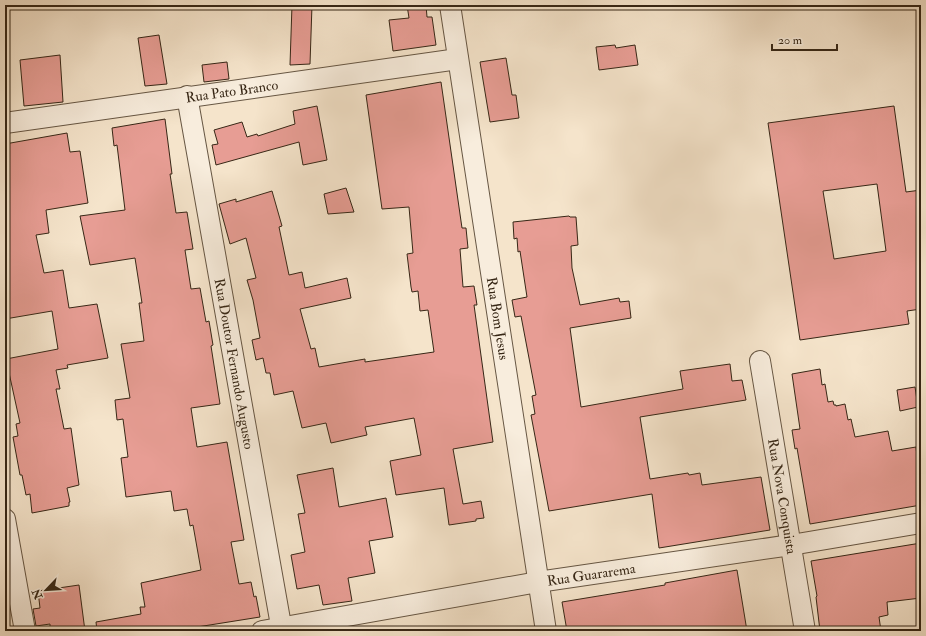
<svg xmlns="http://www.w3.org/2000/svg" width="926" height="636" font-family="'IM FELL Double Pica',serif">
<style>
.building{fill:#e79d94;stroke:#372716;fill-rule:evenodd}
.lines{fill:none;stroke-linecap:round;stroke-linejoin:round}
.minor-casing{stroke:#665643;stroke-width:22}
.minor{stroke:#f8eddd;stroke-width:20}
.labels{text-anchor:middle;stroke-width:3;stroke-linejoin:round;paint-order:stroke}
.street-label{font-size:14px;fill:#372716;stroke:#f8eddd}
</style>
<rect width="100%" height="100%" fill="#f5e4cb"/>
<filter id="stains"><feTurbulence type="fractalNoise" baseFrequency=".005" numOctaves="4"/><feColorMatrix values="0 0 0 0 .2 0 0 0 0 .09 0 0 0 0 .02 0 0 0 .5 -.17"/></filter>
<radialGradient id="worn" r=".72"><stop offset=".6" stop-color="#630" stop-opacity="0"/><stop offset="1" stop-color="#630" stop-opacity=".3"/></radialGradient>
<path class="building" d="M 292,5 L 312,5 L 310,64 L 290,65 Z
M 407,5 L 426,5 L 427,17 L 432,17 L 436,45 L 393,51 L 389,20 L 409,18 Z
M 159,35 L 167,84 L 145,86 L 138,38 Z
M 615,45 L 616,48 L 635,45 L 638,65 L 599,70 L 596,47 Z
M 60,55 L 63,102 L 24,106 L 20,60 Z
M 506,58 L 512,95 L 516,95 L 519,118 L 490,122 L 480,62 Z
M 227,62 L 229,79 L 204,82 L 202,65 Z
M 441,82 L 462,228 L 466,228 L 468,248 L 460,249 L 463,287 L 474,286 L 477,305 L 474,305 L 493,442 L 453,449 L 463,504 L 481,501 L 484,518 L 476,519 L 476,521 L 449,525 L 444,488 L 396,495 L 390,461 L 421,455 L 414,418 L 365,427 L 367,435 L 331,443 L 326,423 L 302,428 L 293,391 L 274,395 L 270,373 L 266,373 L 263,358 L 256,360 L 252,340 L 260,338 L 253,300 L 247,280 L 256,278 L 246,238 L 230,244 L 219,204 L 236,199 L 236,202 L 272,191 L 282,226 L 279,227 L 289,275 L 302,272 L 305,288 L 347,278 L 351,298 L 300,309 L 311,349 L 315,348 L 319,367 L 365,359 L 365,362 L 434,352 L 428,310 L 420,311 L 418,291 L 412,292 L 411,287 L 407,254 L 413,253 L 409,207 L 382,209 L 366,95 Z
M 317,106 L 327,160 L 303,165 L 299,142 L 216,165 L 212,145 L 218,144 L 214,130 L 242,122 L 247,137 L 257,134 L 258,136 L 295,124 L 293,111 Z
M 894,106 L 906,192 L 921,190 L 921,309 L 907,311 L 909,324 L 800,340 L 768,123 ZM 877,184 L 886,251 L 834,259 L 823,191 Z
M 165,119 L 172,174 L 170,174 L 176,213 L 187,212 L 193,249 L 185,250 L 191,289 L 200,288 L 206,322 L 209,321 L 213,345 L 211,346 L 220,404 L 191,408 L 197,447 L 227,442 L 244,540 L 231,542 L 239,584 L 251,582 L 254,597 L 256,596 L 260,617 L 172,631 L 97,631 L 96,622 L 141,614 L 140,607 L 145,607 L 141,583 L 201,570 L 193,525 L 190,526 L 187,509 L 174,511 L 171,491 L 126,497 L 121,458 L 128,457 L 123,419 L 117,420 L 115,400 L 130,398 L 121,344 L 144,341 L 139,303 L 142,303 L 135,258 L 90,265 L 80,216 L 125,210 L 117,145 L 114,146 L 112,128 Z
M 67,133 L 70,152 L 80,151 L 88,203 L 46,210 L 49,233 L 36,235 L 44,273 L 63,270 L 69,308 L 97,304 L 108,358 L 67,365 L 68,368 L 56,370 L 60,389 L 56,389 L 64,429 L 71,428 L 79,485 L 67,488 L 70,502 L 69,502 L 69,506 L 32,513 L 30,494 L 26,495 L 22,475 L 20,475 L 13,437 L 18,436 L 16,424 L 20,423 L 6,359 L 58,349 L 52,311 L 5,319 L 5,144 Z
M 346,188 L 354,212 L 328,214 L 324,194 Z
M 569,216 L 570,217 L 576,217 L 578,245 L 571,246 L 572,268 L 580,305 L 619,298 L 620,302 L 629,301 L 631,318 L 570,328 L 581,407 L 683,389 L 680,371 L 730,364 L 732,381 L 742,380 L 746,400 L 640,417 L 650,479 L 688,473 L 689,475 L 700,473 L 702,485 L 761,477 L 770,530 L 659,548 L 652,494 L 549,511 L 531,415 L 535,414 L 532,396 L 536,395 L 521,316 L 515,317 L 512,300 L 527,297 L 520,251 L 518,252 L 517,238 L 514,239 L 513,222 Z
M 820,369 L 822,385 L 825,384 L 828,402 L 833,401 L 834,405 L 836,405 L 836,406 L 845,404 L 848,420 L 851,419 L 855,437 L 888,431 L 892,451 L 916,447 L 921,493 L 921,505 L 810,524 L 797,448 L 795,449 L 792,430 L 800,429 L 792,374 Z
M 915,387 L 918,407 L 900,411 L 897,390 Z
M 333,468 L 339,507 L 386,498 L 393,537 L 369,541 L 375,573 L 348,578 L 352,601 L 323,605 L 319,585 L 297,589 L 291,555 L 305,552 L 298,514 L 305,513 L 297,475 Z
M 921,543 L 921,598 L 887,602 L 888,615 L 879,617 L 881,631 L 820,631 L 816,597 L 817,596 L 811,561 Z
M 737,570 L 747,631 L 567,631 L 562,602 L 665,585 L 665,583 Z
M 79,585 L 85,631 L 50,631 L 50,624 L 36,626 L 33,609 L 40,608 L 38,591 Z"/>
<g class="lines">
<g class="minor-casing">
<g id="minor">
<path id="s1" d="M 450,5 L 546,631"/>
<path id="s2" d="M 187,96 L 282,631"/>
<path id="s3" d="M 5,123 L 458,59"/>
<path id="s4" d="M 760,361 L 805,631"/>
<path d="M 5,519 L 25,631"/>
<path id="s5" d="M 262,631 L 538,582 L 791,545 L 921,523"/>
</g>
</g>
<use href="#minor" class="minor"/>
</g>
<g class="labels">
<g class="street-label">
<text dy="5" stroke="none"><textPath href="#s3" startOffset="229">Rua Pato Branco</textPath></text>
<text dy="5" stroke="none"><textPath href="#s1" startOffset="317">Rua Bom Jesus</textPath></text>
<text dy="5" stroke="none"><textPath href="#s2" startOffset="272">Rua Doutor Fernando Augusto</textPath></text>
<text dy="5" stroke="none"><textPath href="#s4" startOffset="137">Rua Nova Conquista</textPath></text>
<text dy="5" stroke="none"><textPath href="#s5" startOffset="334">Rua Guararema</textPath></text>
</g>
</g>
<rect width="926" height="636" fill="none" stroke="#f5e4cb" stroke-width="20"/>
<rect x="6" y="6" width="914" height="624" fill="none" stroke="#372716" stroke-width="2"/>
<rect x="10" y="10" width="906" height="616" fill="none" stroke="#372716"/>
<g transform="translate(46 590) rotate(245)" stroke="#f8eddd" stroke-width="3" paint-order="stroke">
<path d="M0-3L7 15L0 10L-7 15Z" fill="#372716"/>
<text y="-6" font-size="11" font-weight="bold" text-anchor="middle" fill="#372716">N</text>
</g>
<path d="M772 44v6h65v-6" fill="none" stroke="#372716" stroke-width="2"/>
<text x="778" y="44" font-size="12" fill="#372716" stroke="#f8eddd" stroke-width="3" paint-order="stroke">20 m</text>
<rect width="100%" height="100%" filter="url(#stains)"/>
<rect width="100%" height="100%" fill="url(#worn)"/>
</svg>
